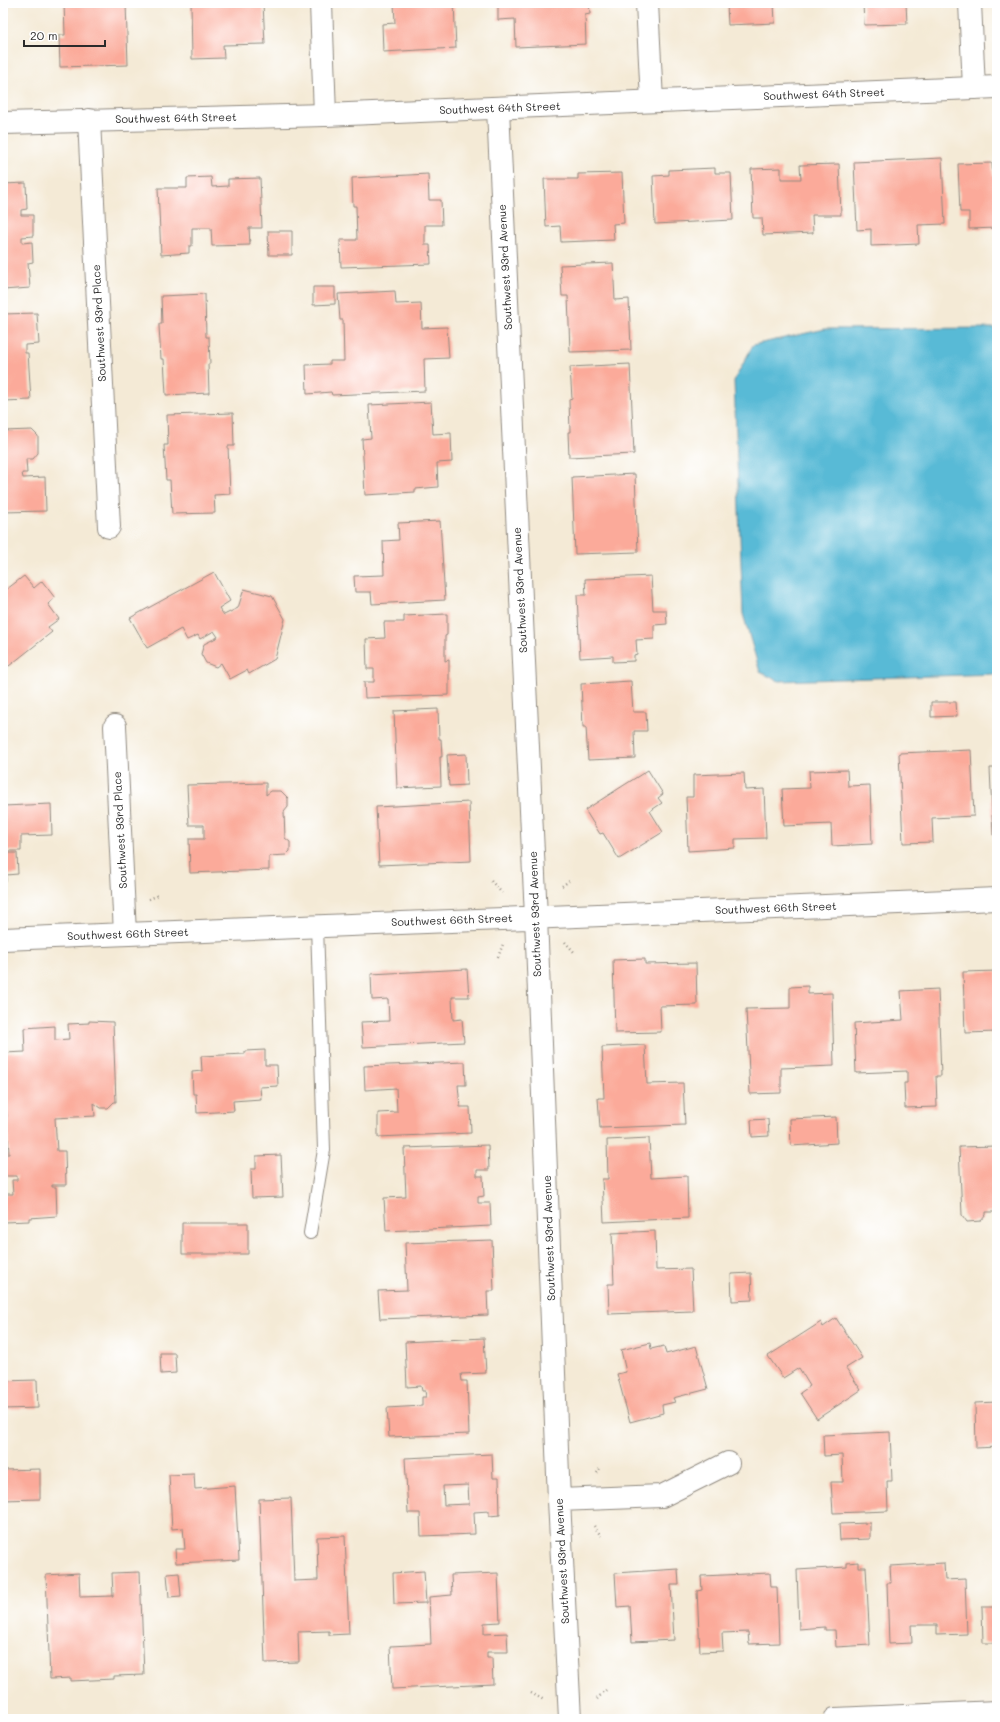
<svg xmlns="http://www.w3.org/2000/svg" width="1000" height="1722" font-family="Mali,sans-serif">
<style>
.water{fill:#58bad6;stroke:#427280}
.building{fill:#fbaa9a;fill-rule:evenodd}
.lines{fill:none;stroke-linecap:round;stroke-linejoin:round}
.lane-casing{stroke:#908a80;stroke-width:14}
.street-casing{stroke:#908a80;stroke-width:24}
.secondary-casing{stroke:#908a80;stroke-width:24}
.path{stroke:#908a80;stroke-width:2.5;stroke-dasharray:1 3;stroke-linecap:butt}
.lane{stroke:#fff;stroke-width:12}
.street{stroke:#fff;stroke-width:22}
.secondary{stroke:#fff;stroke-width:22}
.labels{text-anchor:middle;stroke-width:3;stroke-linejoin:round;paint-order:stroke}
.street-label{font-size:11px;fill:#2b2b2b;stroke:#fff}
</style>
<rect width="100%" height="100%" fill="#fff"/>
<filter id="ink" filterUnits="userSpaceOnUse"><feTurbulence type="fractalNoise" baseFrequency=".025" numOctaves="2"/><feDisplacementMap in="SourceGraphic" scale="8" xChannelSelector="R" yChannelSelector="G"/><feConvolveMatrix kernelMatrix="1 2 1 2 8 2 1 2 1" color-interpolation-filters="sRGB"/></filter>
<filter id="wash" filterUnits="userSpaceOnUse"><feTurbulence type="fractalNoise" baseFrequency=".012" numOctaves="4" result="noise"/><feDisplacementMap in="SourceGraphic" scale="16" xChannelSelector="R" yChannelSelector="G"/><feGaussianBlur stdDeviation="0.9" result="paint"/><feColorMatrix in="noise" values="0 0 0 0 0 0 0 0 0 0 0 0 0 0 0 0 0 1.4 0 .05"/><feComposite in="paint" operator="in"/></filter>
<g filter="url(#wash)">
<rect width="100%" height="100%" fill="#f4ead6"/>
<path class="water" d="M 997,328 L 997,674 L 779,681 L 760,672 L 743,614 L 734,381 L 753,345 L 825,329 Z"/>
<g id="blocks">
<path class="building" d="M 64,3 L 126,3 L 128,65 L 60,67 L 59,35 L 65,35 Z
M 191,3 L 263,3 L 265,44 L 223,45 L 224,58 L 192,59 Z
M 394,3 L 454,3 L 456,48 L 383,52 L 382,24 L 395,23 Z
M 498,3 L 589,3 L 590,14 L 585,15 L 586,44 L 516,47 L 515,19 L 498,20 Z
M 727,3 L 774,3 L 775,23 L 728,25 Z
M 863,3 L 906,3 L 907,24 L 864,25 Z
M 942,158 L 945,224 L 918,225 L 919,244 L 871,246 L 871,229 L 857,230 L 854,162 Z
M 992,163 L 993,176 L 997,176 L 997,228 L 969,229 L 969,212 L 960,212 L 958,164 Z
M 839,164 L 841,215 L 812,215 L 813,233 L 763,235 L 762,218 L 753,218 L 751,169 L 781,168 L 781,179 L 801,179 L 800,165 Z
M 715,168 L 715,173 L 731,173 L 733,220 L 655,224 L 653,176 L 669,175 L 669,170 Z
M 622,173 L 624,223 L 613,224 L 614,240 L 561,242 L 560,226 L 546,227 L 544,179 L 578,179 L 578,174 Z
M 428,174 L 429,200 L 441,200 L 442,225 L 425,225 L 425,245 L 430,245 L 431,264 L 341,267 L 340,240 L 357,240 L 356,206 L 353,206 L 352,178 Z
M 211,177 L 212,187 L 228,186 L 228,179 L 260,178 L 262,228 L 249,228 L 250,245 L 212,246 L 211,228 L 192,228 L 192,246 L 189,246 L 189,253 L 161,255 L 158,188 L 187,188 L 187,178 Z
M 26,183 L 27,209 L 21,210 L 21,215 L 33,215 L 33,236 L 22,237 L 22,243 L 32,242 L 33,262 L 28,263 L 30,288 L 3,290 L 3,184 Z
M 268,231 L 292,231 L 292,255 L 269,255 Z
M 613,263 L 615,300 L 629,299 L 631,350 L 570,352 L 568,296 L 562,296 L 560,265 Z
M 313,287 L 335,287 L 335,304 L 313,305 Z
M 395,291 L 396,304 L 421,303 L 422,328 L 447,327 L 449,358 L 424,359 L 425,391 L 332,395 L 331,392 L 307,394 L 306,365 L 330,364 L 330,361 L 344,361 L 343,320 L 340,320 L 338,294 Z
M 205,294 L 206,337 L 209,337 L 210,364 L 208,364 L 209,393 L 166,395 L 164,359 L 161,359 L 159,326 L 159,324 L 162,324 L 161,296 Z
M 37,313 L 39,344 L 25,345 L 25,353 L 28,353 L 31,400 L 3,401 L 3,314 Z
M 630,364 L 634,454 L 569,457 L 568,432 L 570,432 L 569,400 L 572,399 L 570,367 Z
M 431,402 L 433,434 L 451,433 L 452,462 L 437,463 L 438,487 L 415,489 L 415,492 L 365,495 L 362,439 L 371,438 L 369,405 Z
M 233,413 L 234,446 L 228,446 L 230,494 L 214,495 L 215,513 L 172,514 L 170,480 L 166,480 L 164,445 L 168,445 L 167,415 Z
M 32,430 L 38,436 L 38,453 L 33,459 L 26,459 L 27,473 L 22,473 L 23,478 L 45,477 L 46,511 L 3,512 L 3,431 Z
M 635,474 L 638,552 L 575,554 L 572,477 Z
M 440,521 L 445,600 L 372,604 L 371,592 L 355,592 L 354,576 L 384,575 L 383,541 L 399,540 L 398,523 Z
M 214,572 L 230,601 L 219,608 L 224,615 L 238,608 L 244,589 L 272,596 L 285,619 L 275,659 L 249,674 L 247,670 L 230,679 L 221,663 L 216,667 L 206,663 L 201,654 L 204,644 L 218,637 L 214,631 L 200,639 L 198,635 L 187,640 L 181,629 L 147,648 L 130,618 Z
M 24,576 L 34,588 L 42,581 L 55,598 L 48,604 L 59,619 L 48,627 L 52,632 L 9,666 L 5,662 L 3,663 L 3,584 L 7,589 Z
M 651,576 L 653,610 L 666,610 L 667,624 L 654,625 L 654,639 L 636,640 L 637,654 L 634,655 L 634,661 L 613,662 L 613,656 L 580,658 L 577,595 L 586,595 L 585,579 Z
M 447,614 L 447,635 L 445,636 L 445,661 L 449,660 L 449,695 L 365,698 L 364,682 L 374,682 L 374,669 L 367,669 L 366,639 L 385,638 L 384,622 L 404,622 L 404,616 Z
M 631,681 L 633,712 L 646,712 L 647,731 L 634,731 L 635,758 L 588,760 L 586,727 L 583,727 L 581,684 Z
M 931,702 L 956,702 L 957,716 L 931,717 Z
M 438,709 L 439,739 L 441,739 L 442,757 L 440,757 L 441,786 L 397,788 L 394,711 Z
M 971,750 L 974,816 L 932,818 L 933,842 L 903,843 L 899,753 Z
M 466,754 L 467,785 L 449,786 L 447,755 Z
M 990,768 L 997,768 L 997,835 L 993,835 Z
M 648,770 L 663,794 L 658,798 L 662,803 L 650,811 L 663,832 L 619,859 L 603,833 L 600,834 L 585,810 Z
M 847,770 L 848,786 L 870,785 L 872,844 L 832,846 L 831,824 L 784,826 L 782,789 L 810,788 L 809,771 Z
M 744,773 L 745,790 L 764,789 L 766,838 L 735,839 L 735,848 L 688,851 L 686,797 L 693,797 L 693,775 Z
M 266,783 L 266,795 L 271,791 L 281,791 L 288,798 L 288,807 L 284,812 L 285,838 L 290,842 L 290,851 L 286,855 L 269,856 L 269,870 L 190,873 L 189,839 L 204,839 L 204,825 L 189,825 L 187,785 Z
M 469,802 L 471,861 L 379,865 L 376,807 Z
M 51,804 L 52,835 L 21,836 L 21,851 L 6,851 L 6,853 L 17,853 L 18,874 L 6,875 L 6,882 L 3,882 L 3,806 Z
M 645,959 L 645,964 L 696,963 L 697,1005 L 660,1006 L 661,1032 L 615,1033 L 613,960 Z
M 467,969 L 469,997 L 452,997 L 453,1020 L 462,1019 L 464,1042 L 363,1047 L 361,1022 L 389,1021 L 388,999 L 372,1000 L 371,974 Z
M 997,971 L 997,1032 L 965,1033 L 963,972 Z
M 808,986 L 808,994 L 832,993 L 834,1066 L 781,1068 L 781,1093 L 750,1094 L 746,1009 L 790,1008 L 790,987 Z
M 938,989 L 941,1076 L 936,1076 L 937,1107 L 905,1108 L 904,1083 L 907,1083 L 907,1071 L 856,1073 L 854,1023 L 903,1020 L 901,991 Z
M 89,1021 L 113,1022 L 116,1102 L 114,1102 L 108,1108 L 101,1108 L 94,1103 L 95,1116 L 55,1118 L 57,1151 L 65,1151 L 66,1185 L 52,1185 L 52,1187 L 56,1187 L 57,1216 L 29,1218 L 29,1221 L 4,1222 L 3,1194 L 13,1194 L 12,1180 L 17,1180 L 17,1176 L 3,1176 L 3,1154 L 9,1154 L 8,1136 L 3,1133 L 3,1119 L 7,1117 L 6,1105 L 3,1105 L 4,1053 L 25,1052 L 24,1028 L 55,1026 L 55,1040 L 69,1039 L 68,1024 L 89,1023 Z
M 645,1045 L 647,1084 L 683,1083 L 685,1125 L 600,1128 L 598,1098 L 604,1098 L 602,1047 Z
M 265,1050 L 265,1065 L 277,1065 L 278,1086 L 260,1087 L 261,1099 L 233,1101 L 234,1111 L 197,1113 L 196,1094 L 193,1094 L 192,1072 L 202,1071 L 201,1056 L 245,1054 L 245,1051 Z
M 465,1062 L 466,1085 L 458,1085 L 460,1107 L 470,1107 L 471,1133 L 378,1137 L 378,1113 L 397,1112 L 396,1088 L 365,1090 L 364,1066 Z
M 836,1117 L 837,1143 L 791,1146 L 790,1119 Z
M 768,1119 L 769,1136 L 752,1137 L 751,1120 Z
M 649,1138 L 651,1178 L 687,1176 L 688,1218 L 604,1222 L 602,1179 L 608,1179 L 607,1140 Z
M 488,1145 L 489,1170 L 477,1170 L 477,1176 L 483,1176 L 484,1196 L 478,1197 L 478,1203 L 490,1203 L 491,1226 L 386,1231 L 384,1198 L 406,1197 L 404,1148 Z
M 997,1146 L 997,1212 L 986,1212 L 986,1215 L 981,1221 L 967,1222 L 962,1215 L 959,1147 Z
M 281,1155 L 283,1197 L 252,1198 L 251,1169 L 256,1169 L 256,1156 Z
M 182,1223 L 248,1223 L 248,1254 L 182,1254 Z
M 655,1231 L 656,1270 L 691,1269 L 693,1311 L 609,1314 L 608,1284 L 614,1284 L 612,1233 Z
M 492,1240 L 494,1291 L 487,1291 L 488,1315 L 380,1319 L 378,1291 L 407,1290 L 405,1243 Z
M 751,1273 L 752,1300 L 732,1301 L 731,1274 Z
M 836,1318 L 862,1358 L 846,1368 L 861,1390 L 817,1419 L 800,1393 L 810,1386 L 799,1368 L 783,1378 L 768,1356 L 821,1322 L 823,1327 Z
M 484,1338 L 486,1373 L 461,1374 L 462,1381 L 467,1381 L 469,1434 L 389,1437 L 387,1408 L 422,1406 L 422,1397 L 426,1397 L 425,1391 L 422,1391 L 421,1386 L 407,1387 L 405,1342 Z
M 650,1343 L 651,1349 L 664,1346 L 666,1354 L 696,1346 L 708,1389 L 673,1398 L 675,1402 L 662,1405 L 663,1413 L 630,1422 L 617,1374 L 626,1372 L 621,1350 Z
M 160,1353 L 175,1353 L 176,1373 L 161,1374 Z
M 37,1380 L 38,1408 L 3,1409 L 3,1381 Z
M 997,1402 L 997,1447 L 976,1448 L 975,1403 Z
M 890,1432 L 892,1481 L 887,1481 L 888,1511 L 833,1513 L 831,1482 L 843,1482 L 842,1455 L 824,1456 L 823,1435 Z
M 492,1454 L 493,1478 L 499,1478 L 500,1515 L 489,1516 L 489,1511 L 474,1512 L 475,1534 L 421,1536 L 420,1513 L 408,1513 L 405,1458 ZM 468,1485 L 469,1504 L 444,1505 L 443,1486 Z
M 40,1469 L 40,1499 L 3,1500 L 3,1470 Z
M 194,1474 L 195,1489 L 235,1486 L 239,1560 L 176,1563 L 175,1549 L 185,1549 L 183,1528 L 172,1529 L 169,1475 Z
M 291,1498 L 294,1581 L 318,1580 L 317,1537 L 345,1536 L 349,1634 L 329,1635 L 329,1631 L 298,1632 L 299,1662 L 265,1663 L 259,1499 Z
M 870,1523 L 870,1539 L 840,1540 L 839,1524 Z
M 858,1562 L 858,1567 L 866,1567 L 870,1645 L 836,1647 L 835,1630 L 825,1630 L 825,1627 L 799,1629 L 797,1570 L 847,1567 L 847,1563 Z
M 944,1563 L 945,1580 L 965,1579 L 967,1634 L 937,1635 L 937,1625 L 911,1625 L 912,1643 L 889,1644 L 887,1583 L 891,1583 L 890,1566 Z
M 678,1569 L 679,1585 L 671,1585 L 674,1640 L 632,1642 L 630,1606 L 617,1607 L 615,1573 Z
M 424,1571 L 426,1603 L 394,1604 L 393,1573 Z
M 140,1572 L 144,1675 L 114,1676 L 114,1679 L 71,1681 L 71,1678 L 50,1679 L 46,1575 L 79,1573 L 80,1597 L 113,1596 L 112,1573 Z
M 179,1573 L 181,1596 L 169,1597 L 167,1574 Z
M 498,1573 L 500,1622 L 484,1623 L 484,1634 L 507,1633 L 508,1652 L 487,1652 L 487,1658 L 492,1658 L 493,1684 L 392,1689 L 390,1646 L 431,1644 L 429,1597 L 452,1595 L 451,1575 Z
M 770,1573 L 771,1587 L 777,1587 L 779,1643 L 749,1644 L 748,1632 L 722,1633 L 723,1651 L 700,1652 L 697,1591 L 702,1590 L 701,1576 Z
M 982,1607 L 997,1607 L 997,1643 L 983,1643 Z"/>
</g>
</g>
<g filter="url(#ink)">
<use href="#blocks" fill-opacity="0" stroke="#908a80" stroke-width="1"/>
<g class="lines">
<g class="lane-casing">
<path id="lane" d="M 310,1233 L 324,1150 L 317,925"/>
</g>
<g class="street-casing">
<path id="street" d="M 321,3 L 325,115
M 647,3 L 652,101
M 970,3 L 974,88
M 498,109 L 536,917 L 559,1500 L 570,1719
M 89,120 L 109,527
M 115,726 L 125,934
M 3,939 L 997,899
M 559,1500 L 662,1496 L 728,1463
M 835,1719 L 997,1712"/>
</g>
<g class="secondary-casing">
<path id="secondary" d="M 3,123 L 325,115 L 997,87"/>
</g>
<path class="path" d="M 491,881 L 502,893
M 562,886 L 569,881
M 149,899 L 159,895
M 565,942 L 574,952
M 498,957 L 503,944
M 597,1473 L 601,1467
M 594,1526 L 601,1536
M 531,1693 L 544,1700
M 597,1699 L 606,1690"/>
<use href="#lane" class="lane"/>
<use href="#street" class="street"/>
<use href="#secondary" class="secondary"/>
</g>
</g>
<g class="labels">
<g class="street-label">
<text transform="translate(824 94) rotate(-2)" y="4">Southwest 64th Street</text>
<text transform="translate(500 108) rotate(-2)" y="4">Southwest 64th Street</text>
<text transform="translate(176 118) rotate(-1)" y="4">Southwest 64th Street</text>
<text transform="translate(505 267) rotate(-93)" y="4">Southwest 93rd Avenue</text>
<text transform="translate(99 323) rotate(-93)" y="4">Southwest 93rd Place</text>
<text transform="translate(520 590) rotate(-93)" y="4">Southwest 93rd Avenue</text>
<text transform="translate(120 830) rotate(-93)" y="4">Southwest 93rd Place</text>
<text transform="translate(776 908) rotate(-2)" y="4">Southwest 66th Street</text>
<text transform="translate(535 914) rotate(-92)" y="4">Southwest 93rd Avenue</text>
<text transform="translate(452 920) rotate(-2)" y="4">Southwest 66th Street</text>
<text transform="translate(128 934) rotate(-2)" y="4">Southwest 66th Street</text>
<text transform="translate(549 1238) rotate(-92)" y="4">Southwest 93rd Avenue</text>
<text transform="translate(562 1561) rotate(-93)" y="4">Southwest 93rd Avenue</text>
</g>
</g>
<rect width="1000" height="1722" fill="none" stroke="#fff" stroke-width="16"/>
<path d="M24 40v6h81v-6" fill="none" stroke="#2b2b2b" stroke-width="2"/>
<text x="30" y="40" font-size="12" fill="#2b2b2b" stroke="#ffffff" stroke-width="3" paint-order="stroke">20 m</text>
</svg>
